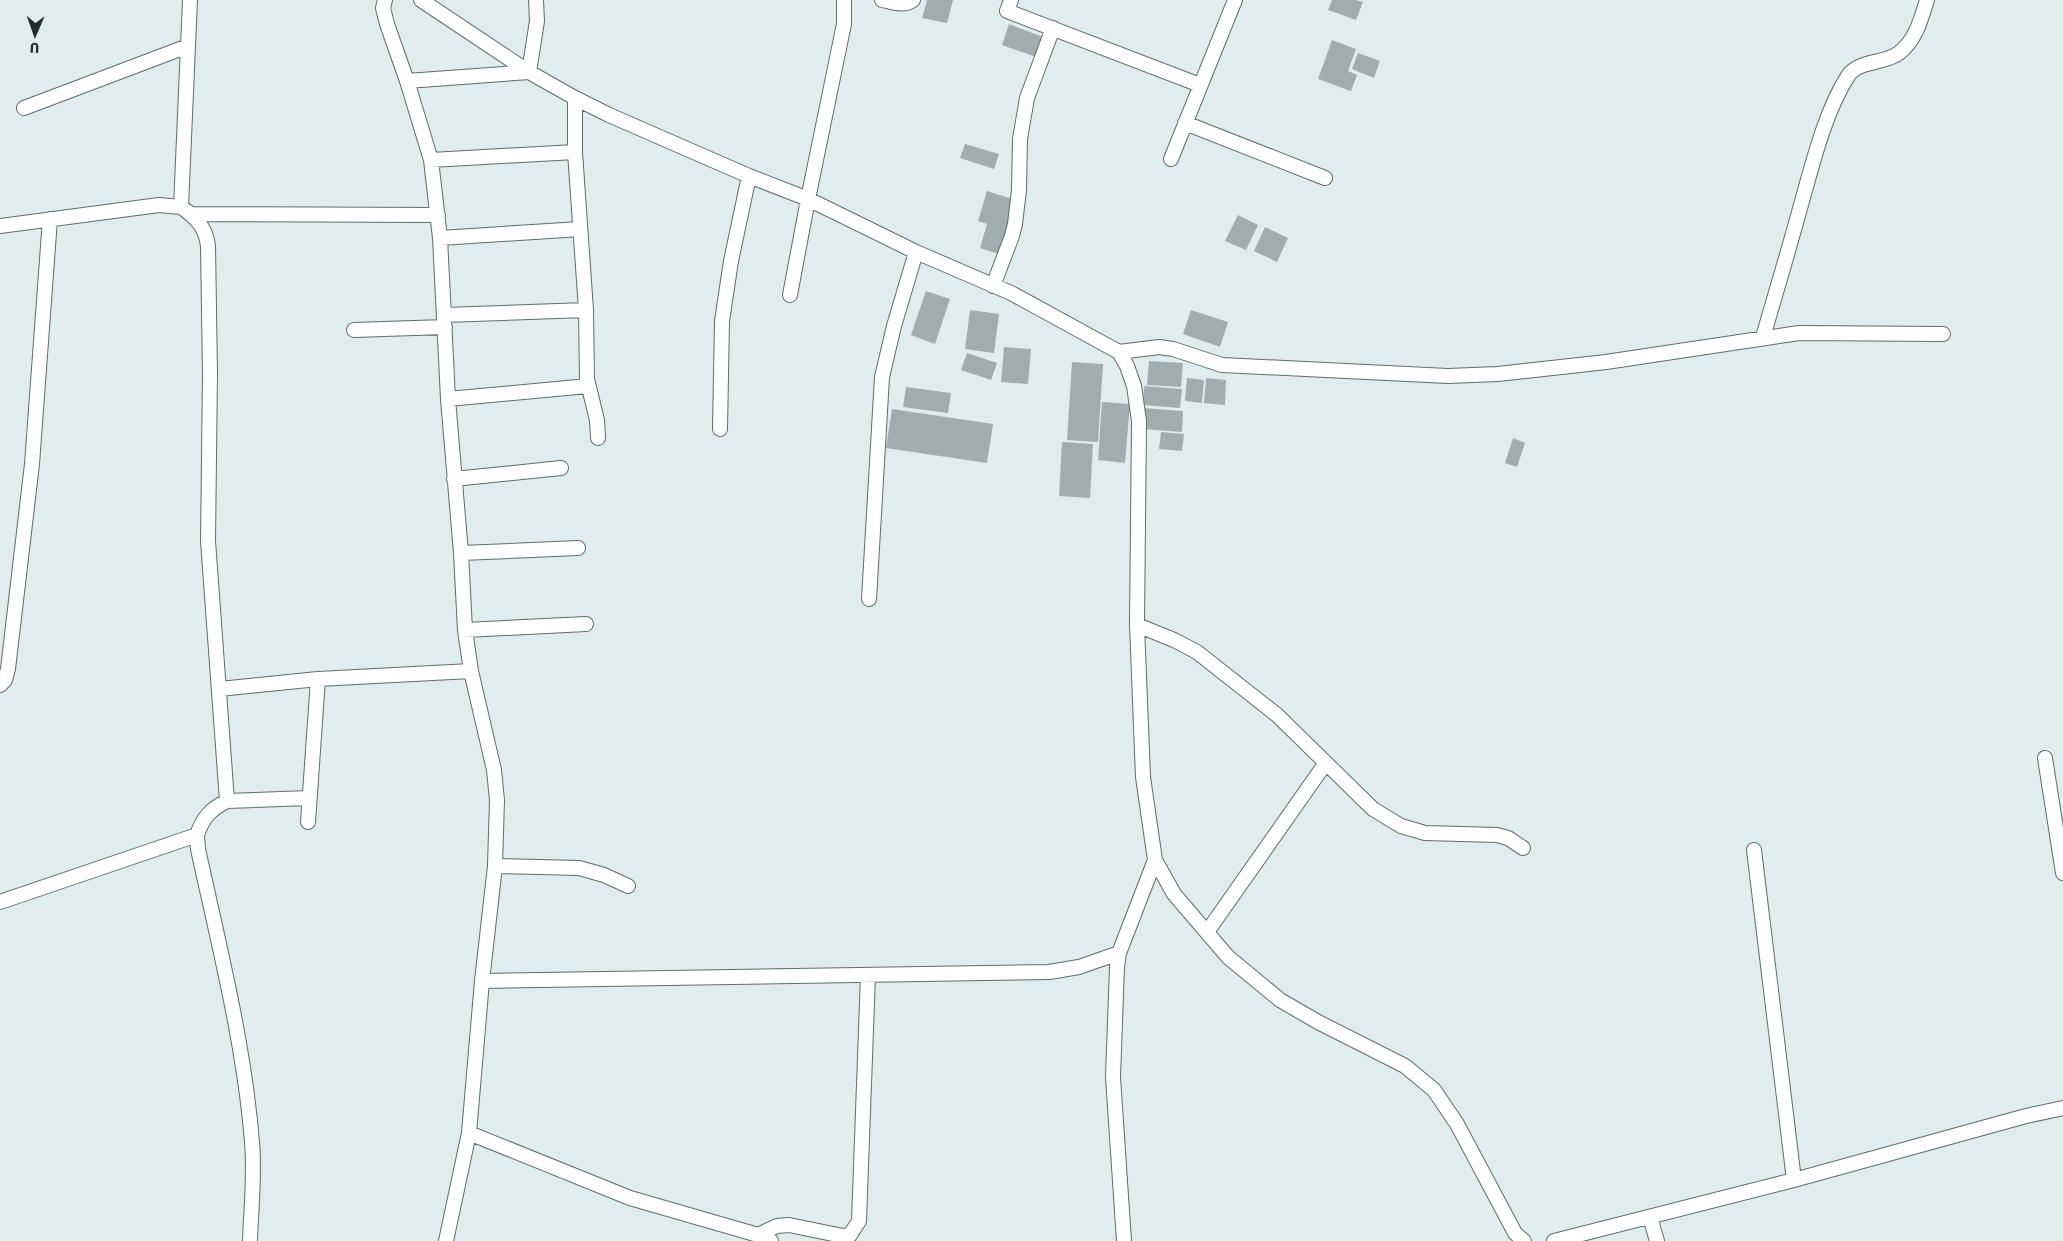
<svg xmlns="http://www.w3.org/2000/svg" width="2063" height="1241" font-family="'Fira Sans',sans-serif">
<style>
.building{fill:#a0adae}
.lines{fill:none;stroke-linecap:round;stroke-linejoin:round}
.street-casing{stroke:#5f6b6c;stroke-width:16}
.street{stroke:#fff;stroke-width:14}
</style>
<rect width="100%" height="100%" fill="#dfedee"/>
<path class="building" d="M 927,0 L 953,0 L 947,23 L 922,18 Z
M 1332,0 L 1356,0 L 1363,2 L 1356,20 L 1328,10 Z
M 1009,24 L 1043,37 L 1036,57 L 1002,45 Z
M 1332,40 L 1356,49 L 1348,71 L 1357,75 L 1351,91 L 1318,79 Z
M 1358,53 L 1380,61 L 1374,78 L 1352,69 Z
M 965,144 L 999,154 L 994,169 L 960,158 Z
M 987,191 L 1016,200 L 999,254 L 980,248 L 987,224 L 978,221 Z
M 1238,215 L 1258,225 L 1246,250 L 1225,241 Z
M 1265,227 L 1288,238 L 1277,262 L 1254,251 Z
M 926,291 L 950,299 L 935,344 L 911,335 Z
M 970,310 L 999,314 L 994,353 L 965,349 Z
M 1191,310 L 1228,322 L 1220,347 L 1183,334 Z
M 1004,347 L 1031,349 L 1028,384 L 1001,382 Z
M 967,353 L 997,363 L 991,380 L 961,370 Z
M 1149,361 L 1183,363 L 1181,387 L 1147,385 Z
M 1072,362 L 1103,364 L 1098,442 L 1067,440 Z
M 1187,378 L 1204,380 L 1202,403 L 1185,401 Z
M 1206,378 L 1226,380 L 1225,405 L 1204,403 Z
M 1144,386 L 1182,389 L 1180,408 L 1143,405 Z
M 906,387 L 951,393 L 948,413 L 903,407 Z
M 1102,402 L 1130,404 L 1125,463 L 1098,460 Z
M 1143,408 L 1183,411 L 1182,432 L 1142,429 Z
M 892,409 L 993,424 L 987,463 L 886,448 Z
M 1161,432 L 1184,434 L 1182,451 L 1159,449 Z
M 1513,438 L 1525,443 L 1517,467 L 1505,463 Z
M 1062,442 L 1093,444 L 1090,498 L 1059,496 Z"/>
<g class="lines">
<g class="street-casing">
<path id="street" d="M 385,0 L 383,8 L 387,24 L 407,81 L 431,160 L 440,238 L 448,399 L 461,553 L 465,630 L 471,671 L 494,770 L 497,800 L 495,866 L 482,981 L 469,1133 L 630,1198 L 758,1235 L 771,1241
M 421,0 L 529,72 L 575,98 L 609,115 L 749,176 L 808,199 L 916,252 L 1011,293 L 1119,352 L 1127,366 L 1134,386 L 1139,421 L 1137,625 L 1143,777 L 1155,860 L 1174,894 L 1228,957 L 1280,1000 L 1318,1022 L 1405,1066 L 1434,1090 L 1457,1124 L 1515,1233 L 1524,1241
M 882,0 C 893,2 903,7 913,0
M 1011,0 L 1007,11 L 1200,85
M 407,81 L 529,72 L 537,21 L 536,0
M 575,98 L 575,152 L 586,310 L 587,379 L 597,420 L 598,438
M 24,108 L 188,46
M 1185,123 L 1325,178
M 1171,159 L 1235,0
M 431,160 L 575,152
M 181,207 C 196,217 206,228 208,246 L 210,373 L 208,541 L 227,801 C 211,809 203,817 197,835
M 191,214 L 438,215
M 0,226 L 159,205 L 181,207 L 190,0
M 440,238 L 580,229
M 993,286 L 1012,236 L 1015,224 L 1019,190 L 1020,139 L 1027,98 L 1053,28
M 790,295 L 808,199 L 844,24 L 844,0
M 444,315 L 586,310
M 354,330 L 445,327
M 1763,337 C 1777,289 1791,242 1804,194 C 1814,158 1827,108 1848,76 C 1858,60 1885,64 1899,53 C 1916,40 1921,19 1927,0
M 1119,352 L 1159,347 L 1173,349 L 1222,365 L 1448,376 L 1498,374 L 1606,362 L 1799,333 L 1943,334
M 448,399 L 588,386
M 720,429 L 722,321 L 731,261 L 749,176
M 454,479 L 561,468
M 461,553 L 578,548
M 869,599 L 882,377 L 894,326 L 916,252
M 1137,625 L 1174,640 L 1197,652 L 1277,715 L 1373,809 L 1401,826 L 1425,833 L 1497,835 L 1508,838 L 1523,848
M 465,630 L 586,624
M 0,685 L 5,680 L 8,669 L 32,464 L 50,219
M 220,689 L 318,679 L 471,671
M 2045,758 L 2063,873
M 227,801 L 309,798
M 308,822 L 318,679
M 1754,850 L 1794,1180
M 495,866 L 579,868 L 604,875 L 628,886
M 0,902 L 197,835 L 198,849 C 219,946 244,1043 252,1142 C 255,1174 251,1209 250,1241
M 1207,932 L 1325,764
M 482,981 L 1049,972 L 1079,967 L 1119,953
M 1650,1217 L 1657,1241
M 758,1235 L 777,1226 L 789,1225 L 843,1236 L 850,1235 L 859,1221 L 868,975
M 446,1241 L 469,1133
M 1124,1241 L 1113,1077 L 1117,967 L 1119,953 L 1155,860
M 1554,1241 L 1794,1180 L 2026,1116 L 2063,1108"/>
</g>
<use href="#street" class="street"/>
</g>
<g transform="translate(35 35) rotate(182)" stroke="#dfedee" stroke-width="4" paint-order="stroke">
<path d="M0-4L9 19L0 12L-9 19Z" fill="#272c2d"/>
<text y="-8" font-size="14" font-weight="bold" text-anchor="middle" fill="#272c2d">U</text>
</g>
</svg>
